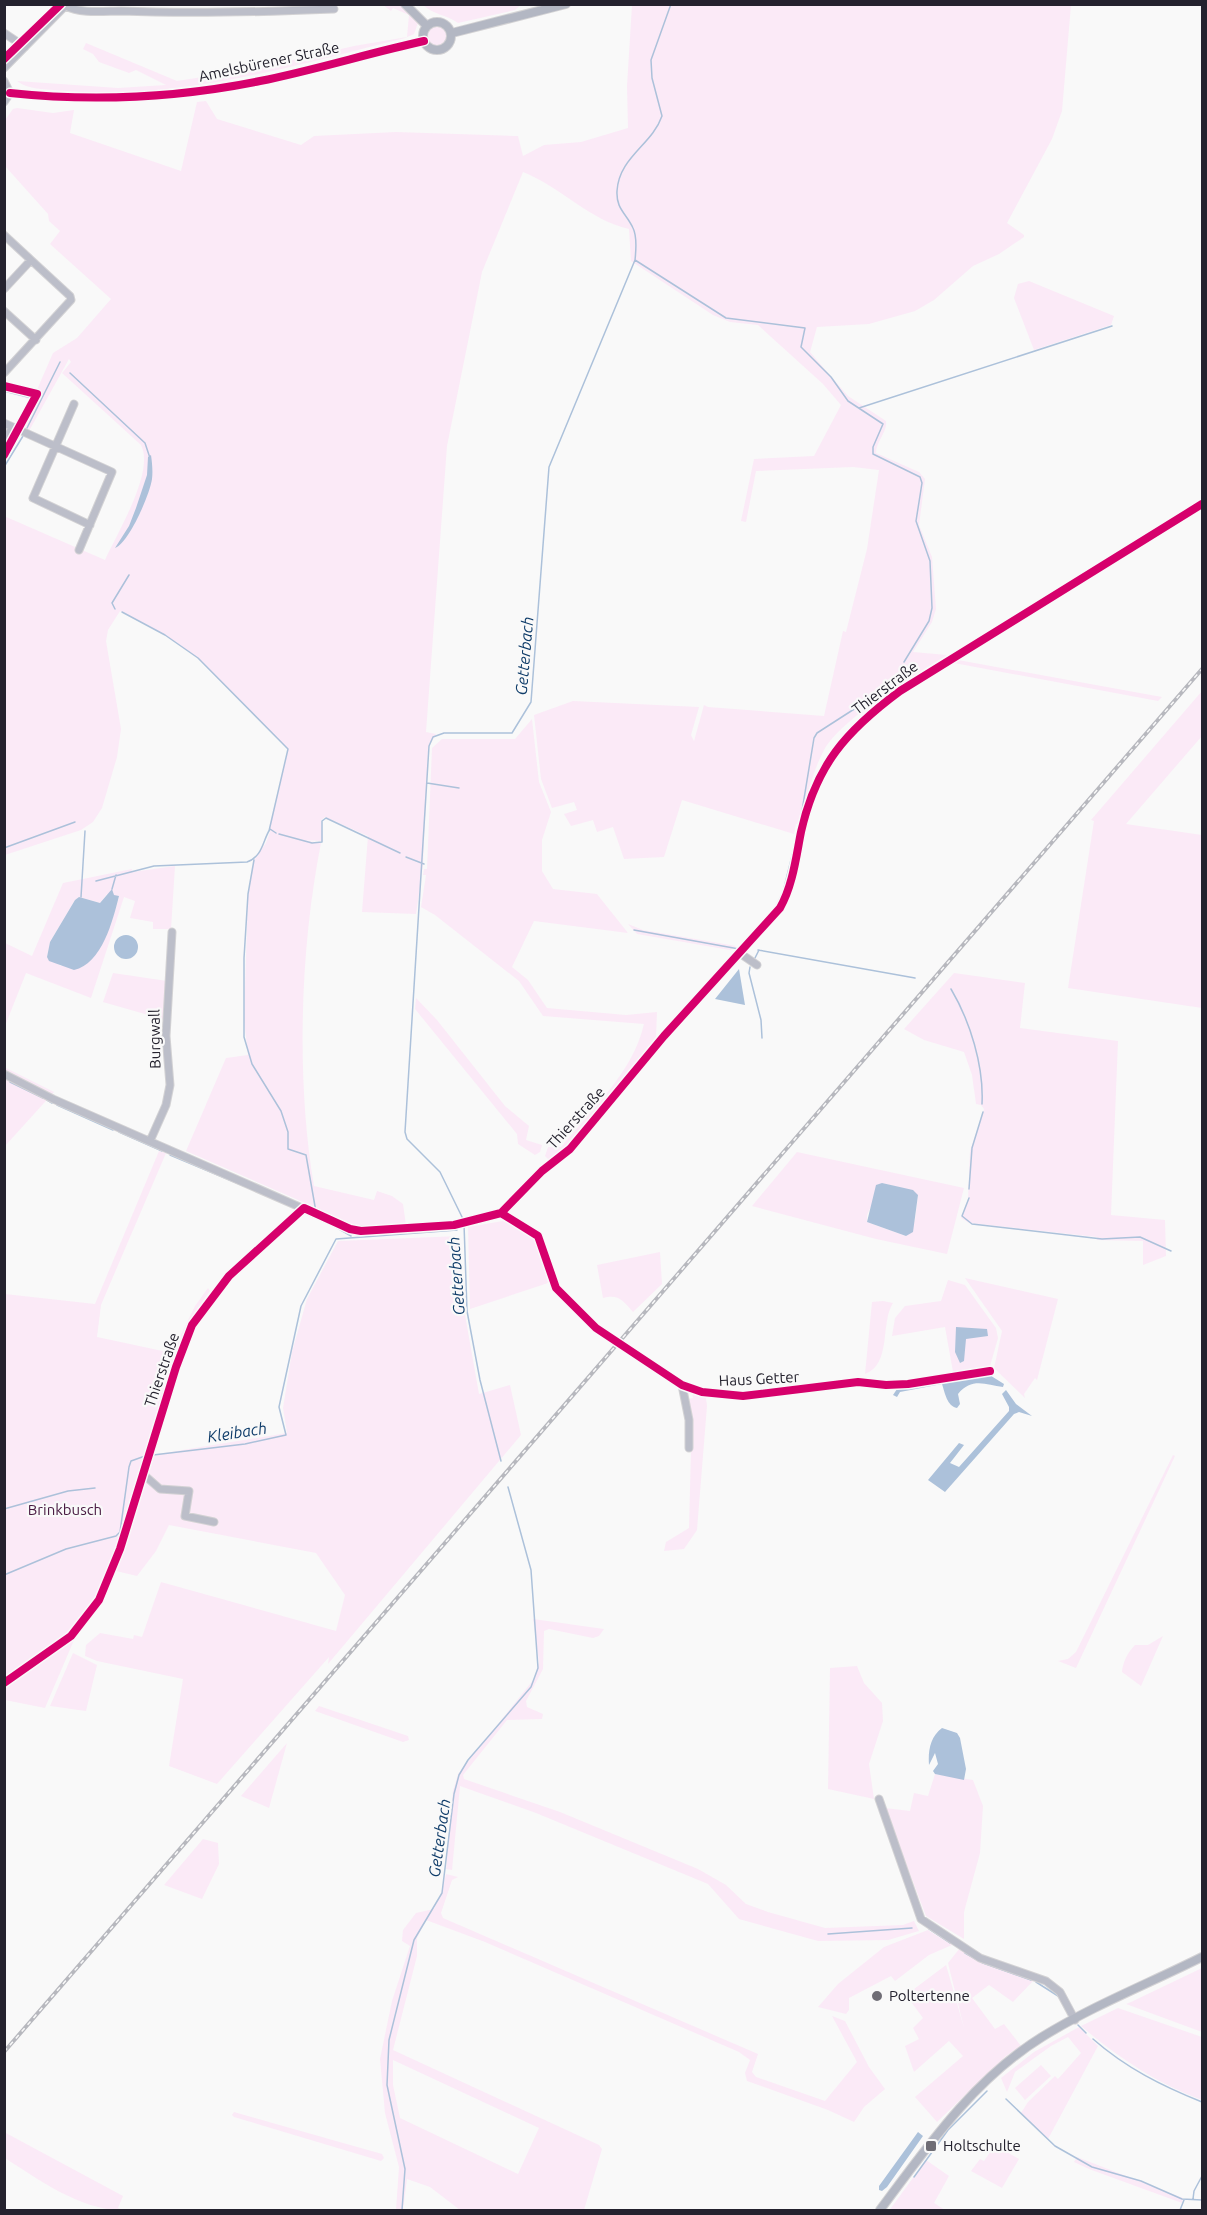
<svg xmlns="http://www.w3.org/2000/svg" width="1207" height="2215" font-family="Ubuntu,sans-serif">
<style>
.green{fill:#fbeaf7;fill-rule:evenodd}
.water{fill:#acc1da}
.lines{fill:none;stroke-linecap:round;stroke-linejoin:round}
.stream{stroke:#acc1da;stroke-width:1.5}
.minor-casing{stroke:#d3d2d4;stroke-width:9}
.major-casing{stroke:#d3d2d4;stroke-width:10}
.minor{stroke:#bcbec9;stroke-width:7}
.major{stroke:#b3b7c3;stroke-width:8}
.rail-casing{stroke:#b7b8be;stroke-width:4}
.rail{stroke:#f9f9f9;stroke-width:1.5;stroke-dasharray:4.5;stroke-linecap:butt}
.cycleway-casing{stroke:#f9f9f9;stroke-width:11}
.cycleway{stroke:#d6006c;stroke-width:8}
.poi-dot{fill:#6f6d75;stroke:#f9f9f9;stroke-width:2}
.labels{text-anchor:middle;stroke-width:4.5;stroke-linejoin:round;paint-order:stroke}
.street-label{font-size:15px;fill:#24222e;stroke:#f9f9f9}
.park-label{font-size:15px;fill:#471840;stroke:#f9f9f9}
.poi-label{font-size:15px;fill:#24222e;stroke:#f9f9f9;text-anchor:start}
.water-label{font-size:16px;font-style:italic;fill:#103d6a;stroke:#f9f9f9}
</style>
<rect width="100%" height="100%" fill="#f9f9f9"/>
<path class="green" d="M 383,5 L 400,5 L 418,23 L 414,34 L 405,38 C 294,66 182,100 66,91 C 50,89 30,91 17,81 L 118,88 L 166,85 L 136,70 L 129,73 L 99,62 L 93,54 L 83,49 L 86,43 L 177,81 L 253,69 L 354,46 L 407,37 L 409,15 L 393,8 L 391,11 Z
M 423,5 L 521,5 L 515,10 L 458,23 C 445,14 434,15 423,5 Z
M 632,5 L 1071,5 L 1062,111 L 1052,139 L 1007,223 L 1024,235 L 1024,237 L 999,254 L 973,266 L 934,300 L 915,311 L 869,324 L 817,327 L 810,352 L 848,396 L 886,421 C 888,431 876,442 876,453 L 919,472 L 925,479 L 919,525 L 932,557 L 936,609 L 932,622 L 913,652 L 947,655 C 915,675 842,718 824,750 C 812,773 806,799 800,824 L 796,824 L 794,834 L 682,800 L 664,857 L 624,859 L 613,827 L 597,832 L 593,820 L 571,826 L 564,814 L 577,810 L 574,802 L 552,808 L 541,779 L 534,715 L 573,701 L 699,707 L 691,735 L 694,741 L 704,705 L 708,707 L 824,716 L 843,631 L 846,632 L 867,549 L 879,470 L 853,467 L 756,471 L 746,522 L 741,521 L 754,459 L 814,456 L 841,405 L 823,384 L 758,325 L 730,322 L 713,315 L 631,261 L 629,229 C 589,220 561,187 523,172 L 482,272 L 447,446 L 426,732 L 436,734 L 428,748 L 423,865 L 416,914 L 362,912 L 368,836 L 325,817 L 321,820 L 323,841 L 303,840 L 321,843 C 300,948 296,1081 314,1186 L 374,1200 L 377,1191 L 392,1196 L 403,1204 L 406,1225 L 351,1226 L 312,1206 L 186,1151 L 226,1058 L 248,1055 L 244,1020 L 248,894 L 254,860 L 266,843 L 271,829 L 269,829 L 288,749 L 198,658 L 165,635 L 120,611 L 108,630 L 106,641 L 121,729 L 117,757 L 102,808 L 93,822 L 81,830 L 5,855 L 4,516 L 105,560 C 117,533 155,472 141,445 L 62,373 L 71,362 L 69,359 L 29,431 L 19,424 L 32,400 L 5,392 L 5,385 L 36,392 L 53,353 L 77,338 L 111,299 L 50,244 L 60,231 L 49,221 L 48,214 L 5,166 L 5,120 L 13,109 L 17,108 L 53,113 L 74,110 L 70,133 L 181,171 L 197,102 L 206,101 L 217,119 L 301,145 L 314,136 L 396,132 L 514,136 L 518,136 L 523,156 L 544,145 L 581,142 L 628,128 L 627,86 Z
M427 36a11 11 0 1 1 22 0a11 11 0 1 1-22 0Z
M 1029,281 L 1114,316 L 1111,325 L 1034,350 L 1014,298 L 1018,284 Z
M 958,660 L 1162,697 L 1158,701 L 954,663 Z
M 1202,691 L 1202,736 L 1126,824 L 1202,835 L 1202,1008 L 1068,988 L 1094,821 L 1091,820 Z
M 532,719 L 539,782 L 551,812 L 542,840 L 542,871 L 553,889 L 597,894 L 628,933 L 534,921 L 512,967 L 528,980 L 547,1008 L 626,1015 L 657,1012 L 656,1037 L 647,1048 L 565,1149 L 549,1160 L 545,1156 L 548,1147 L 561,1147 C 592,1109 633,1072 644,1024 L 543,1016 L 519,981 L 435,915 L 421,907 L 426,875 L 423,875 L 424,869 L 427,869 L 432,748 L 442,739 L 515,739 Z
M 175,866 L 171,929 L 153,929 L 153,922 L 130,918 L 135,901 L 124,897 L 91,998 L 26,973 L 5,1026 L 5,943 L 32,956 L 63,883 L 132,869 L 132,872 ZM 107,894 L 119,897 L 110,927 L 61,966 L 47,957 L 50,942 L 75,900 L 79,897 L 100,903 Z
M 628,924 L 643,930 L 736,946 L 730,950 L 637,934 Z
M 113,973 L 167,981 L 166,1020 L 103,1002 Z
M 954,973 L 1025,983 L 1020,1028 L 1118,1041 L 1111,1215 L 1165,1220 L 1166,1256 L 1143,1265 L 1143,1241 L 1097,1240 L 1097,1237 L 969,1223 L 961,1218 L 968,1200 L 970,1151 L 984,1109 L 981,1105 L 976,1104 L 972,1075 L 964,1052 L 924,1040 L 904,1029 Z
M 416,998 L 437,1020 L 505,1106 L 529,1126 L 526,1140 L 542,1145 L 540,1152 L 535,1155 L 518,1144 L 517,1134 L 415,1009 Z
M 4,1067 L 54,1092 L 5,1146 L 4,1146 Z
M 159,1151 L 166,1153 L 101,1305 L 97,1337 L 172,1353 L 195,1306 L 208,1288 L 210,1291 L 195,1312 L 173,1361 L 109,1574 C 83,1630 52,1647 5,1681 L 5,1294 L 95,1304 Z
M 797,1152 L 964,1188 L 947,1254 L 876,1239 L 752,1206 ZM 882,1183 L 913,1191 L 918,1196 L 915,1220 L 906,1236 L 867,1222 L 867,1215 Z
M 503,1221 C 544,1240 538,1241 548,1283 L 470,1309 L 468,1227 Z
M 460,1236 L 461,1292 L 479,1394 L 510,1385 L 521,1435 L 328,1664 L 329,1657 L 217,1784 L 169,1766 L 183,1679 L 97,1661 L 85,1656 L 86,1645 L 100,1633 L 133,1639 L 134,1635 L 142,1637 L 161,1582 L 336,1631 L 345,1595 L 316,1553 L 169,1525 L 156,1551 L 137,1576 L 116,1571 L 152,1455 L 287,1433 L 283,1408 L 292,1352 L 307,1299 L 338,1241 Z
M 660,1252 L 662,1284 L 633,1312 C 623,1301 619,1294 603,1298 L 597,1265 Z
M 965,1278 L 1058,1299 L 1037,1380 L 1035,1378 L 1024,1394 L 1025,1398 L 994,1368 L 1002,1331 Z
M 948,1280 L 965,1285 L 996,1328 L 998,1338 L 990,1366 L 953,1372 L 945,1327 L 892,1336 L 895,1318 L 905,1306 L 941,1301 Z
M 883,1301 L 893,1303 C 880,1323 892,1364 865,1374 L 872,1302 Z
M 692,1392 L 706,1398 L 707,1406 L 697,1530 L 684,1549 L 664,1551 L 666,1542 L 689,1528 L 691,1449 L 688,1399 L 693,1398 Z
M 1173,1455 L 1175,1456 L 1076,1668 L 1058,1661 L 1068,1659 L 1076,1652 Z
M 533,1619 L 604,1629 L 599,1636 L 593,1638 L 549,1629 L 544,1631 L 543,1669 L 526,1701 L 527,1707 L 543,1714 L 542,1719 L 507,1720 L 463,1775 L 464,1779 L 560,1812 L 698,1869 L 726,1885 L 746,1904 L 768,1912 L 825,1928 L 903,1925 L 914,1921 L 919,1931 L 888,1940 L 818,1941 L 739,1919 L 708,1884 L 536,1813 L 460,1786 L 452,1870 L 446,1869 L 453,1791 L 458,1774 L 534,1679 L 539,1662 Z
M 1163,1636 L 1141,1686 L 1122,1672 C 1123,1661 1128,1652 1135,1645 L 1148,1645 Z
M 74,1640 L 45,1708 L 5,1700 L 5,1688 Z
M 73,1653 L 97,1665 L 86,1711 L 50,1706 Z
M 857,1666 L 864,1683 L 882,1703 L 883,1721 L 869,1764 L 874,1799 L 828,1789 L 830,1668 Z
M 319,1706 L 408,1736 L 409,1740 L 403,1742 L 315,1711 Z
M 287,1743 L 269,1808 L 241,1796 Z
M 935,1774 L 973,1780 L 983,1806 L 980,1853 L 964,1912 L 964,1939 L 926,1916 L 885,1808 L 910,1811 L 914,1793 L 928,1796 Z
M 203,1839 L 218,1843 L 219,1864 L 202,1899 L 164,1885 Z
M 446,1874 L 458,1877 L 452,1880 L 441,1913 L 443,1918 L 758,2054 L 752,2072 L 756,2077 L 825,2101 L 857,2062 L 832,2016 L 845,2021 L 869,2067 L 885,2089 L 864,2107 L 854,2122 L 828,2110 L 747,2081 L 745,2073 L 750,2060 L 739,2052 L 485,1942 L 426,1920 L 417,1938 L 417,1956 L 393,2050 L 599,2145 L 602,2149 L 584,2210 L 460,2210 L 430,2187 L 407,2179 L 403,2210 L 396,2210 L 399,2167 L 385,2113 L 380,2059 L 392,2001 L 410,1946 L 402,1941 L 403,1930 L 416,1913 L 434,1909 L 441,1894 ZM 393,2060 L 539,2128 L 518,2174 L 400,2118 L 393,2085 Z
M 928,1930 L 952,1945 L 929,1955 L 895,1981 L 891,1976 L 849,1998 L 849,2010 L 846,2014 L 818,2007 L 838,1984 L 884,1947 Z
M 960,1948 L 1035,1979 L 1013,2002 L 989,1985 L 972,1998 L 995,2029 L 1004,2024 L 1021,2046 L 1006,2056 L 937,2122 L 915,2097 L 963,2056 L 949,2041 L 914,2072 L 905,2046 L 919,2039 L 913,2028 L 923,2018 L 906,1995 L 946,1965 L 964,2028 L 948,1963 Z
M 1202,1968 L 1202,2032 L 1126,2004 L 1131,2002 Z
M 1118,2008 L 1202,2037 L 1202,2100 C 1156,2083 1119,2058 1081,2026 Z
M 1079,2027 L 1098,2046 L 1048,2139 L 1021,2113 L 1028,2102 L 1055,2076 L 1058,2079 L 1081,2053 L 1068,2037 L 1051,2046 L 1015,2072 L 1007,2092 L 1001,2078 L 1034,2052 Z
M 1041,2065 L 1051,2076 L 1025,2100 L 1015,2088 Z
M 234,2112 L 382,2154 L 384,2158 L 381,2161 L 234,2117 L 232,2115 Z
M 4,2132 L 123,2196 L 118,2208 L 123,2210 C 82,2211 39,2180 5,2158 Z
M 995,2145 L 1019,2159 L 1002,2188 L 971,2171 L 980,2159 L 984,2161 Z
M 1077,2157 L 1183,2198 L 1182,2203 L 1089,2169 L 1074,2162 Z
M 926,2160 L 949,2176 L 934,2203 L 945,2210 L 892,2210 L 891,2208 Z"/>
<path class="water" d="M 151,455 C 152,462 153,471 152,479 C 150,494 129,543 115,548 L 129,526 L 136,508 L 147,475 L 148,457 Z
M 112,889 L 114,895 L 119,896 C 113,920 102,964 74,970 L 49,961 L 47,957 L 50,942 L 75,900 L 79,897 L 100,903 Z
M114 947a12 12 0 1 1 24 0a12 12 0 1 1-24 0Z
M 739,969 L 745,1005 L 715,999 Z
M 882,1183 L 913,1190 L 918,1195 L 913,1232 L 906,1236 L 867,1222 L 876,1185 Z
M 956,1327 L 987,1329 L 988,1336 L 966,1339 L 964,1361 L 960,1363 L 955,1352 Z
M 988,1374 L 1004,1384 L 1003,1387 C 986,1385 972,1377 958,1394 L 960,1404 L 957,1408 C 947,1406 945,1393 942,1384 L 900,1392 L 897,1397 L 893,1395 L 897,1389 Z
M 1006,1390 L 1016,1404 L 1032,1416 L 1019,1412 L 1014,1414 L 945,1492 L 928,1480 L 959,1443 L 964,1445 L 950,1463 L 959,1467 L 1009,1411 L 1009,1407 L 1002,1394 Z
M 942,1728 L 957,1733 L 960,1738 L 966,1769 L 964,1780 L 935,1774 L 933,1771 L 938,1764 L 935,1753 L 929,1765 C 928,1751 930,1737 942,1728 Z
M 918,2132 L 923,2136 L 887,2187 L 882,2191 L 879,2190 L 879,2186 Z"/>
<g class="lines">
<path class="stream" d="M 635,260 L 726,318 L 805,328 L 801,347 L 831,377 L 848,401 L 883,424 L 873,447 L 873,454 L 920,477 L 922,483 L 916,521 L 930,561 L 932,608 L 929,621 L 904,662
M 70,373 L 145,443 L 150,458
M 4,391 L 32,398
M 859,408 L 1112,326
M 27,428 L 60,362
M 4,467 L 23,436
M 115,609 L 112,603 L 129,575
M 122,612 L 165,635 L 198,658 L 288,749 L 269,831
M 884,689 L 894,677
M 427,783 L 459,788
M 800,823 L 814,738 L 817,733 L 876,695
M 279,834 L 312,843 L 322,842 L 322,821 L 326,818 L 400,853
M 4,848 L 75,822
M 406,857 L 424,864
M 254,860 L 248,894 L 244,958 L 244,1037 L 252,1064 L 281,1111 L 288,1132 L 288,1149 L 306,1155 L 316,1212
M 96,881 L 154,866 L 247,862 C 263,856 262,842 270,829 L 276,833
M 112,889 L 116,875
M 81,897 L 85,831
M 774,910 L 783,892 L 798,832
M 634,930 L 739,949
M 758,950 L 915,978
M 755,958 L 759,950
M 750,967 L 749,973 L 761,1020 L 762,1038
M 951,989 C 970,1021 984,1066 982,1104
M 4,1079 L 5,1079
M 10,1082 L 43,1098
M 47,1100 L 52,1103
M 57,1105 L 113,1130
M 119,1132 L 162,1151
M 170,1155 L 244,1186
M 969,1189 L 972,1148 L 983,1112
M 969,1198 L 962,1216 L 972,1224 L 1102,1239 L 1140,1237 L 1171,1251
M 317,1216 L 351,1236
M 463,1219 L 440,1172 L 407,1139 L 405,1132 L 429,746 L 433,737 L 444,733 L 512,733 L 531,702 L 549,467 L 635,260 C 636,251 637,236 633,228 C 626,213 616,209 617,191 C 619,157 652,145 662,116 L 652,78 L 651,60 L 671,4
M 464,1224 L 467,1311 L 480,1380 L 501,1461
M 153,1455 L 245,1444 L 286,1435 L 279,1407 L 301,1306 L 336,1239 L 457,1230
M 4,1509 L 68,1491 L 95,1488
M 4,1575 L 66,1549 L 116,1536 L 120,1532 L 129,1467 L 131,1461 L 145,1456
M 929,1929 L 950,1943
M 828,1934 L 912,1928
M 965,1953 L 983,1963 L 1031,1980
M 1036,1982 L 1058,1996
M 1078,2025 L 1086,2033
M 1093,2039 C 1126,2068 1162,2086 1202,2102
M 1006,2099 L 1055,2146 L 1092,2167 L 1141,2181 L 1182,2199 L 1202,2200
M 914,2177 L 948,2130 L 987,2091
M 1193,2199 L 1194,2191 L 1202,2176
M 402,2210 L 405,2169 L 387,2085 L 389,2040 L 414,1940 L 442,1893 L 454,1794 L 459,1775 L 468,1760 L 531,1687 L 538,1668 L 531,1570 L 508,1487
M 1180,2210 L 1184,2200"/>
<g class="minor-casing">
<path id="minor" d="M 66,6 C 80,14 105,11 121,11 C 192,14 263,12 334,9
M 4,33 L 25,47
M 4,68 L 67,4
M 4,81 L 10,93 L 4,102
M 10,93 C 95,102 176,98 260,81 C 315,70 369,53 424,41
M 4,235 L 31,260 L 4,289
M 4,311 L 36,340
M 4,373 L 71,300 L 70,296 L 31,260
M 74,404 L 33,498 L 90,525
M 4,423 L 112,472 L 79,550
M 4,441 L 13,427
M 741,954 L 757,965
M 4,1074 L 53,1099 L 350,1229 L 375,1231 L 428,1228 L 454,1225 L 501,1213 L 542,1171 L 570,1149 L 664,1036 L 780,908 C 793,885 796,857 801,832 C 816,765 846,731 900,691 L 1202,504
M 150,1141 L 166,1105 L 170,1085 L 166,1036 L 172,932
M 501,1213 L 538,1236 L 556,1288 L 596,1328 L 682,1385 L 702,1392 L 743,1396 L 858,1382 L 886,1385 L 908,1384 L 990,1371
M 682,1385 L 689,1420 L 689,1448
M 143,1474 L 160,1489 L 189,1491 L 185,1516 L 214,1522
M 4,1683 L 71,1636 L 99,1600 L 120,1549 L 176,1367 L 192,1325 L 229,1276 L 304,1208
M 879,1799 L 921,1919 L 980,1958 L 1046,1981 L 1060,1992 L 1075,2020"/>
</g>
<g class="major-casing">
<path id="major" d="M 405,4 L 427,26
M423 36a14 14 0 1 1 28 0a14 14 0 1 1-28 0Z
M 452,33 L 566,4
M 880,2210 C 927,2147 974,2079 1042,2037 C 1092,2006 1150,1983 1202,1957"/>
</g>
<use href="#minor" class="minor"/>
<use href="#major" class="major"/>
<g class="rail-casing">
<path id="rail" d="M 4,2052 L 1202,669"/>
</g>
<use href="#rail" class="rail"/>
<g class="cycleway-casing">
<path id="cycleway" d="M 4,59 L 61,4
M 10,93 C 95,102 176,98 260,81 C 315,70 369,53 424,41
M 4,386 L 37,394 L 4,455
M 501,1213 L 538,1236 L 556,1288 L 596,1328 L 682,1385 L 702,1392 L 743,1396 L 858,1382 L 886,1385 L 908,1384 L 990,1371
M 4,1683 L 71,1636 L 99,1600 L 120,1549 L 176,1367 L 192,1325 L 229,1276 L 304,1208 L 350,1229 L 361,1231 L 454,1225 L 501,1213 L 542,1171 L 570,1149 L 664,1036 L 780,908 C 793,885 796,857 801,832 C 816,765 846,731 900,691 L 1202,504"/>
</g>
<use href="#cycleway" class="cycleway"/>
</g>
<g class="poi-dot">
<circle cx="877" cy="1996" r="6"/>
<rect x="925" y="2140" width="12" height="12" rx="3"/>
</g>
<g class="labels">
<g class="street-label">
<text transform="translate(269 62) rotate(-12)" y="5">Amelsbürener Straße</text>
<text transform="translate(885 688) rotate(-37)" y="5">Thierstraße</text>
<text transform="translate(155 1039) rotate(-91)" y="5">Burgwall</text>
<text transform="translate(576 1118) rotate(-48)" y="5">Thierstraße</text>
<text transform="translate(162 1370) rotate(-71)" y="5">Thierstraße</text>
<text transform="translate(759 1379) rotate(-3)" y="5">Haus Getter</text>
</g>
<g class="park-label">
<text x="65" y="1515">Brinkbusch</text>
</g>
<g class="poi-label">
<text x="889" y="2001">Poltertenne</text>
<text x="943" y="2151">Holtschulte</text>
</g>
<g class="water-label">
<text transform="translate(524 656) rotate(-85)" y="6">Getterbach</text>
<text transform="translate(456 1276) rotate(-94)" y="6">Getterbach</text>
<text transform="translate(237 1432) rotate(-9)" y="6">Kleibach</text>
<text transform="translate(439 1838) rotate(-82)" y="6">Getterbach</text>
</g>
</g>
<rect width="1207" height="2215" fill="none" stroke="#24222e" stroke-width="12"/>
</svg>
